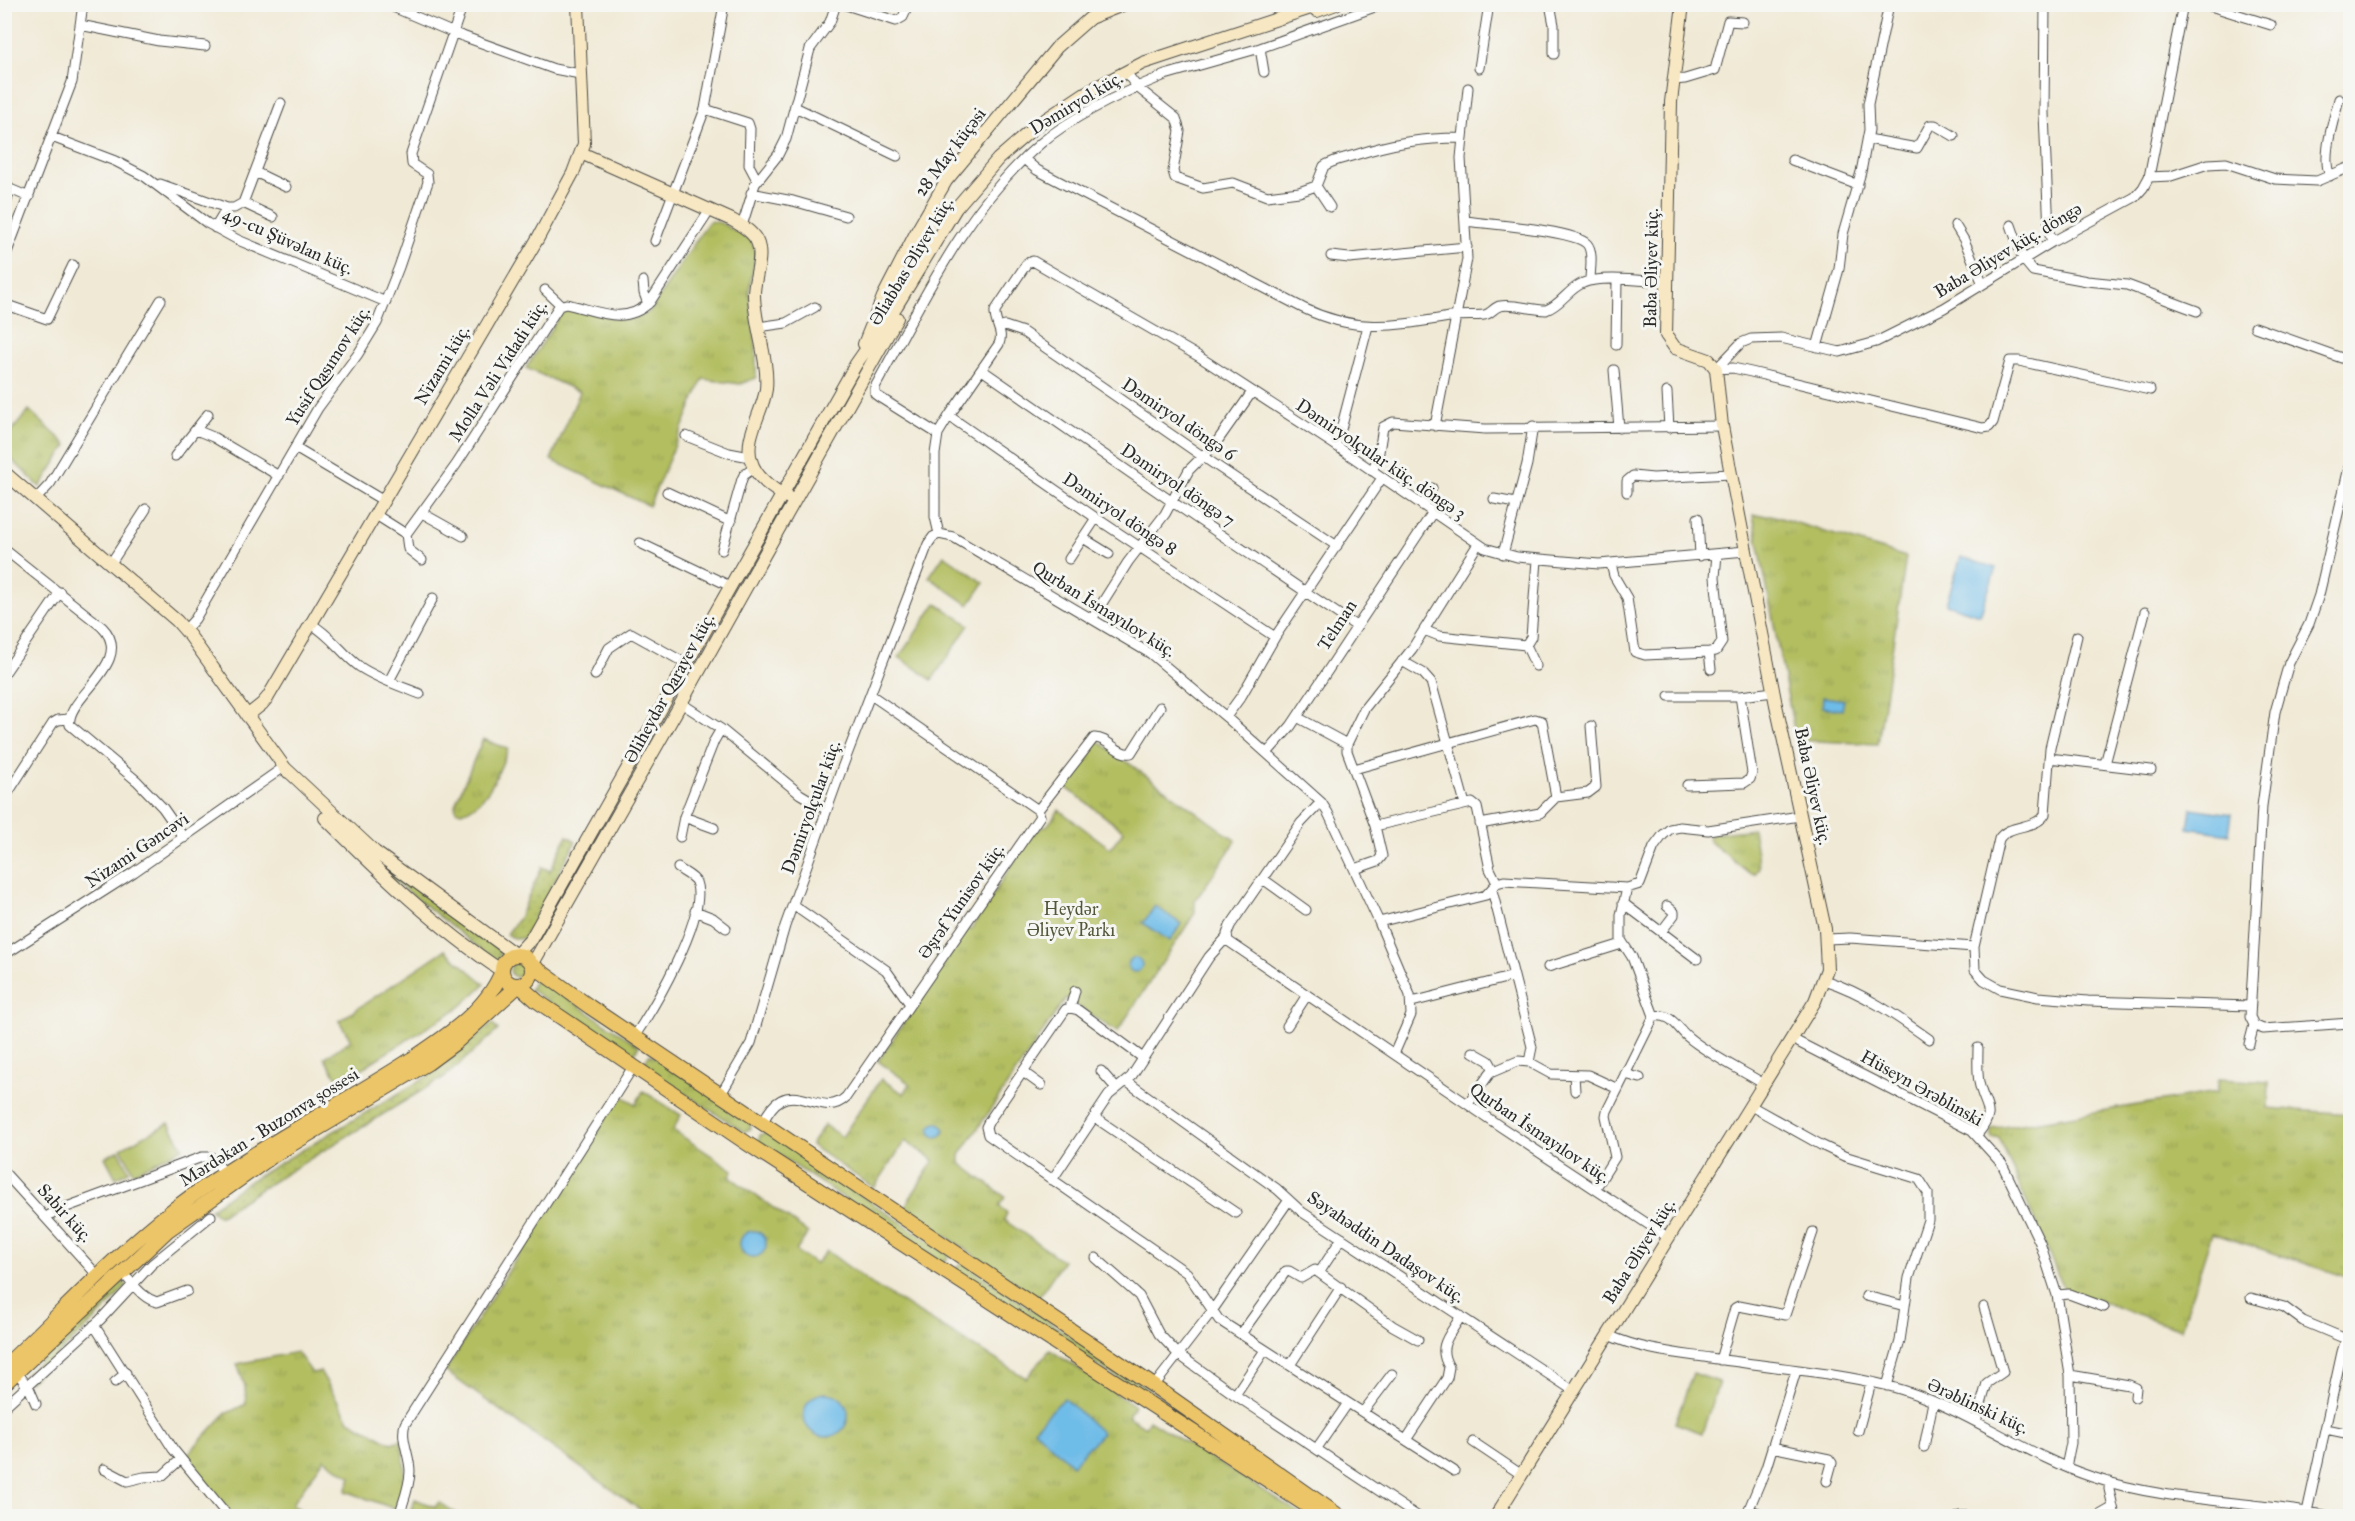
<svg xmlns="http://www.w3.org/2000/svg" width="2355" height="1521" font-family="'IM FELL Great Primer',serif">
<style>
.grass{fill:url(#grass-dots);stroke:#6e7446;stroke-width:1.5}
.park{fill:url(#park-tufts);stroke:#6e7446;stroke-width:1.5}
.pitch{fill:#b2be60;stroke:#6e7446;stroke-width:1.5}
.water{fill:#6ebce8;stroke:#4c748a;stroke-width:1.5}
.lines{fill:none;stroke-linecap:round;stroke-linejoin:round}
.street-casing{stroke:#494844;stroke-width:11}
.secondary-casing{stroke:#494844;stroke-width:14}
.primary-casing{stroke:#494844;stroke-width:16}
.street{stroke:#fff;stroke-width:9}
.secondary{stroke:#f7e8c3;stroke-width:12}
.primary{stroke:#ecc569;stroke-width:14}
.labels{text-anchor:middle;stroke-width:6;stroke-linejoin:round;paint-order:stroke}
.street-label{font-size:18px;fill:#2b2b2b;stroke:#f6f6f2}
.park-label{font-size:18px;fill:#54573b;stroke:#f6f6f2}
</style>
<defs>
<pattern id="grass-dots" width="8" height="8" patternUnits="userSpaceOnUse" patternTransform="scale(1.5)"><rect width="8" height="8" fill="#b2be60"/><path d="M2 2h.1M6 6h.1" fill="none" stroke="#99a354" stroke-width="1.8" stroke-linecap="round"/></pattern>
<pattern id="park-tufts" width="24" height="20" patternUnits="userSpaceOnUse" patternTransform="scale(1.5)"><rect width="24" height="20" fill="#b2be60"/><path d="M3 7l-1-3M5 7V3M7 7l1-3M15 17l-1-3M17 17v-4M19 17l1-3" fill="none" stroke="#99a354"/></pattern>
</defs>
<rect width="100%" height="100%" fill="#f6f6f2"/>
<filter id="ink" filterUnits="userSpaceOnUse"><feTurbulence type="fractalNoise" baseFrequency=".0167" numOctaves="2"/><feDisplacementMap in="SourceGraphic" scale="12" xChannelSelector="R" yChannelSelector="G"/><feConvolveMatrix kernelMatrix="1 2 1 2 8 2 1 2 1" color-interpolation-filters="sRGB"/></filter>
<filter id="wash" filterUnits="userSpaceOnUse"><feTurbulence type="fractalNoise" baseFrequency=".008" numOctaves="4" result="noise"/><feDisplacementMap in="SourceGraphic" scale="24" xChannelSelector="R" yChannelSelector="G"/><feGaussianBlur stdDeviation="1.35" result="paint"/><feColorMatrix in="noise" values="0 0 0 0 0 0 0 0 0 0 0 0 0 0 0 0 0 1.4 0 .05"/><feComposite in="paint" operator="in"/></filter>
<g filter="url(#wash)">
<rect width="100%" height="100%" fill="#f0e9d5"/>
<path class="grass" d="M 567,836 L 576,841 L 524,938 L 515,939 L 507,934 L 519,918 L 542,867 L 550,871 Z
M510 970a7 7 0 1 1 14 0a7 7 0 1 1-14 0Z
M 492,1023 L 498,1030 L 446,1076 L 259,1190 L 219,1216 L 210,1209 L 248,1182 L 435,1072 Z
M 123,1281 L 127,1286 L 99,1316 L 29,1382 L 25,1375 Z"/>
<path class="park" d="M 711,221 L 721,223 L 751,240 L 756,251 L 749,291 L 756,346 L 756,378 L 740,384 L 703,379 L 649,506 L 551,460 L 580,392 L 526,368 L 565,308 C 595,305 622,333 650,311 L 707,224 Z
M 29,410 L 67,445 L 40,487 L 5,453 L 5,439 Z
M 1753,515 L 1771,515 L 1906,557 L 1878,744 L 1796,740 Z
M 483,739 L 508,749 C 498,773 488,805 461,812 L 456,810 L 455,804 Z
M 1097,740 L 1236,841 L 1195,901 L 1195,913 L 1117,1032 L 1066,998 L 960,1155 L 960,1163 L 1005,1197 L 999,1206 L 1007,1213 L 1004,1220 L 1063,1261 L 1038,1298 L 904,1208 L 934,1160 L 905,1141 L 874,1188 L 811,1145 L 824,1125 L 842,1137 L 881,1079 L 904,1094 L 910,1084 L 878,1061 L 966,930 L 971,929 L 1033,832 L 1048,825 L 1059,810 L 1110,848 L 1124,831 L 1063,785 Z
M 1753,829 L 1759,867 L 1755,874 L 1748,872 L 1709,841 L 1708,837 L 1712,834 Z
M 383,865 L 501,951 L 499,958 L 494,960 L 381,870 Z
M 445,950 L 485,984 L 460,1007 L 340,1082 L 324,1058 L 351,1040 L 339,1021 Z
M 537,978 L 639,1046 L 631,1059 L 530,989 Z
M 650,1054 L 751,1121 L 750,1129 L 744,1132 L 642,1066 Z
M 2219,1079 L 2269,1082 L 2268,1108 L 2350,1114 L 2350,1278 L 2212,1233 L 2181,1329 L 2064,1289 L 1999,1138 L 1992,1138 L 1990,1129 L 2217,1092 Z
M 643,1091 L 681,1115 L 673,1130 L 733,1170 L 730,1177 L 808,1233 L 796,1251 L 815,1264 L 827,1251 L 873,1285 L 1026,1378 L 1050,1350 L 1134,1405 L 1128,1416 L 1145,1427 L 1149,1420 L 1304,1516 L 649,1516 L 445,1371 L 620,1095 L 636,1104 Z
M 766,1132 L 949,1254 L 947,1260 L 942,1263 L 759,1142 L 760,1135 Z
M 963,1263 L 1163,1399 L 1163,1404 L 1159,1405 L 956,1273 L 957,1266 Z
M 297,1352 L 312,1373 L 320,1371 L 349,1420 L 391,1443 L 401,1440 C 407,1472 406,1479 395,1509 L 346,1491 L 351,1477 L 324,1459 L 292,1504 L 309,1516 L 232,1516 L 185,1457 L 225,1414 L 246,1404 L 245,1386 L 237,1364 Z
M 415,1499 L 435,1507 L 439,1502 L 457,1514 L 456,1516 L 410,1516 Z"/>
<path class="pitch" d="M 944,555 L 984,583 L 969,605 L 929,577 Z
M 936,603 L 969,625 L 932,680 L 899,657 Z
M 169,1123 L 183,1148 L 134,1173 L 121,1148 Z
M 119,1150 L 129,1171 L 116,1178 L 105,1157 Z
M 1693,1373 L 1719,1382 L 1702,1433 L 1675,1423 Z"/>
<path class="water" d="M 1961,557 L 1996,568 L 1980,615 L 1946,604 Z
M 1823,697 L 1844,700 L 1842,710 L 1822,707 Z
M 2191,808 L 2232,814 L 2229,834 L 2188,828 Z
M 1155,906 L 1181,924 L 1170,941 L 1143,923 Z
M1128 965a7 7 0 1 1 14 0a7 7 0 1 1-14 0Z
M930 1130a7 7 0 1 1 14 0a7 7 0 1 1-14 0Z
M740 1244a13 13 0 1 1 26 0a13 13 0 1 1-26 0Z
M804 1415a22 22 0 1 1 44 0a22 22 0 1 1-44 0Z
M 1064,1398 L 1102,1433 L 1072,1465 L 1034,1429 Z"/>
</g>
<g filter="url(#ink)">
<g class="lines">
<g class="street-casing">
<path id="street" d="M 386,4 L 454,33 L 554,69 L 580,74
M 843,4 L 896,21 L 903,17 L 909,4
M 1550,4 L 1554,25 L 1554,54
M 2045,4 L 2044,113 L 2049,232 L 2052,242
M 2204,4 L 2271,25
M 80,25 L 159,41 L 205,46
M 1260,48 L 1264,72
M 1479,68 L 1489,4
M 1128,75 L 1137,87 L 1176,118 L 1180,131 L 1173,171 L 1175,178 L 1203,188 L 1233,183 L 1267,196 L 1299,192 L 1316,186 L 1324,166 C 1333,160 1345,158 1355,155 C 1392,143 1422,138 1461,138
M 1673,80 L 1685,79 L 1715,70 L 1728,21 L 1743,22
M 795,107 L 897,156
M 705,109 L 748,123 L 750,129 L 749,165 L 757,180
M 52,137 L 115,161 L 144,176 L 207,223 L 238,240 L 386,302
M 1868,139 L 1917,148 L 1930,125 L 1935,125 L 1954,136
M 1024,159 L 1037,170 L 1303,308 C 1359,335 1399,325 1456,316 C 1465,315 1475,316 1484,315 C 1491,314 1494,307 1500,306 C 1511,303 1532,310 1546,310 C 1561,305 1568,289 1583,283 C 1599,275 1646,281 1666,282
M 1792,160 L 1858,185
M 255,172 L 286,187
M 2330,176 C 2321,157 2334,119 2339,99
M 2149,177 L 2171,176 L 2208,164 L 2226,163 L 2275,179 L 2317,181 L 2350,167
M 4,181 L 10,189 L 29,197
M 160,184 L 227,208 L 234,208 L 243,203 L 281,103
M 1316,186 L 1330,207
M 751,193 L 793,201 L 846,216
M 243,203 L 273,217
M 5,208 L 10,189
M 1465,221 C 1487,224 1575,230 1587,244 C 1594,252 1590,270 1590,280
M 1955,225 L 1964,240 L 1983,284
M 2011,225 L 2023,259 L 2033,271 L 2087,281 L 2127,285 L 2197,311
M 742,226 L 755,184 L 778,155 L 786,139 L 810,49 L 830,22 L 836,4
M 215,228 L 227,208
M 655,241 L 705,109 L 724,4
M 1331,256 L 1349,258 L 1467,247
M 4,260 L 72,82 L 83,4
M 643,281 L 644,293 L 648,304
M 545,290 L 561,305
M 4,304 L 47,319 L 73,265
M 758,327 L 786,323 L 815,307
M 2255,327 L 2350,361
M 1000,328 L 1005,326 L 1023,332 L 1202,456 L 1337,546
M 1616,345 L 1617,280
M 1817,347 L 1839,269 L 1843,234 L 1861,172 L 1869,130 L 1868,104 L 1889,4
M 1716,369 L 1741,343 L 1751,339 L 1781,338 L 1840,352 L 1876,342 L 1944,308 L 2052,242 L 2135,197 L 2143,188 L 2149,177 L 2183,4
M 1716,369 L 1733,368 L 1751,372 L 1983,428 L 1989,427 L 1993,422 L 2010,361 L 2019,361 L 2150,390
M 982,370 L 1171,501 L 1356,626
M 1614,370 L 1619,428
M 1667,392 L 1669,428
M 949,416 L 1096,518 L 1275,637
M 1435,426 L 1467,259 L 1461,158 L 1468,88
M 196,430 L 213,437 L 279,476
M 938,434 L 879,397 L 875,394 L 875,387 C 922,302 966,207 1041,143 C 1073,116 1126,91 1165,75 L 1260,48 L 1383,4
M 686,436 L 729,453 L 750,457
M 1335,445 L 1340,433 L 1368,326
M 295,448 L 384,501
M 175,456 L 208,414
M 2350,463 L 2319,595 L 2309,624 L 2289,663 L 2275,712 L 2262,806 L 2250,1017 L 2254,1025 L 2263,1029 L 2350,1023
M 1372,471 L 1378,458 L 1383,427 L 1393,422 L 1485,429 L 1722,426
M 667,492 L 731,522
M 1627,492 L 1627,481 L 1633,476 L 1653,478 L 1731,474
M 1494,499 L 1516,503
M 35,500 L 50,484 L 161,300
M 1423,506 L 1432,488
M 422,513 L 463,536
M 376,515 L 406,534 L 456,465 L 559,306 L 566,304 C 596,310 624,327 650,302 L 710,210
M 1698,518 L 1700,556
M 406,534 L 408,549 L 422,560
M 939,534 L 935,517 L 935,454 L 938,434 L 949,416 L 999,344 C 1004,331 994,324 995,311 L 1027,263 L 1033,261 L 1198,356 L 1335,445 L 1485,548 L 1517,557 L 1599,564 L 1746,551
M 939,534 L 953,537 L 1151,654 L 1226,717 L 1321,802 L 1328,813 L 1379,922 L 1410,995 L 1411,1015 L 1394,1054
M 1083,538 L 1109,554
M 640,543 L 730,586
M 4,549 L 102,627 C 137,662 64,698 70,725 L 137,781 L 163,808 L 184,838
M 722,550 L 742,479 L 744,475 L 754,468
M 1503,554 L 1527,464 L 1533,426
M 1069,559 L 1096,518
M 111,563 L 146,509
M 1611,564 L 1614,576 L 1627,598 L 1635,652 L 1645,655 L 1709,652 L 1716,651 L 1722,642 L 1715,577 L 1717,554
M 1092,619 L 1128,562 L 1165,514 L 1189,470 L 1216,443 L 1252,392
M 311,624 C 331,635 342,654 360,667 C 378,679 400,686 420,694
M 185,630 L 195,619 L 318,408 L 358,354 L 377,323 L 399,267 L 428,182 L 427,174 L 412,164 L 411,154 L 463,4
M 1424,630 L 1439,636 L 1526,645 L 1531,637 L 1537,560
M 2077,636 L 2050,748 L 2045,814 C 2036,830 2009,823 1999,839 L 1974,947 L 1975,970 L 1984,980 L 2000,989 L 2038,997 L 2088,1001 L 2250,1006
M 1526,645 L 1536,666
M 1709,652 L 1711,669
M 1402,661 L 1423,673 L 1431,682 L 1465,804
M 4,674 L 60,592
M 595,675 L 609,648 L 631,633 L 687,664
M 389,681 L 433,598
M 1669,696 L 1740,696 L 1774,692
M 681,703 L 721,729 L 800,794 L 827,810
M 1226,717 L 1242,695 L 1275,637 L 1382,478
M 1297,717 L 1347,744
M 1267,753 L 1291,726 L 1433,512
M 2049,758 L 2151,770
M 2105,764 L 2145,612
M 1354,769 L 1535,719 L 1542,721 L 1556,797 L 1540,813 L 1480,824
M 1687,785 L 1744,783 L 1750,779 L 1752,773 L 1740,696
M 1556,797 L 1588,793 L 1596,787 L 1591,726
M 4,799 L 53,723 L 58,720 L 69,719
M 1321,802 L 1301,823 L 1230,926 L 1227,934 L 1228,941 L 1501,1127 L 1669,1238
M 1038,810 L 1094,738 C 1108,737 1118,756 1131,753 L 1160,707
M 684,817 L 714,828
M 1375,826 L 1472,803 L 1477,807 L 1490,869 L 1497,883
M 680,837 L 684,817 L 714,741 L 721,729
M 1355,869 L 1378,861 L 1382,856 L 1375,826 L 1347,751 L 1347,744 L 1364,709 L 1412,649 L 1478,544
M 1263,879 L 1306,910
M 1492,890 L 1530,1039 L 1532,1047 L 1529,1062
M 1623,903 L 1697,959
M 793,905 L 886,970 L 910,1004
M 695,911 L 713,918 L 726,928
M 1379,922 L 1486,895 L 1497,883 L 1504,881 L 1627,888 L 1640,884 L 1654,847 L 1663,835 L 1670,829 L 1680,827 L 1708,830 L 1800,816
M 1661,932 L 1674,915 L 1674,912 L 1667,906
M 1827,939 L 1850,938 L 1974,947
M 4,955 L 134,872 L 284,767
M 1548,967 L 1622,944
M 1824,980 C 1864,993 1895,1015 1929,1039
M 1412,1002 L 1514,976
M 1070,1008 L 1075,991
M 1654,1016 C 1672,1013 1677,1028 1688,1037 C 1708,1054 1741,1070 1764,1084
M 1287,1026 L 1307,995
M 634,1037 C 653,1009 709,915 696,882 C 693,876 683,872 678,868
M 1792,1039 L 1972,1131 L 2002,1164 L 2040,1243 L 2057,1295 L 2070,1375 L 2071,1443 L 2066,1467
M 2249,1044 L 2254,1025
M 1473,1052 L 1489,1061 L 1494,1070
M 1143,1058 L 1078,1010 L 1070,1008 L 1066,1009 L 989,1121 L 986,1127 L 988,1135 L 1187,1273 L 1219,1320 L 1454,1471
M 1101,1071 L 1116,1088
M 1023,1072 L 1041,1085
M 1625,1074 L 1640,1078
M 1574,1075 L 1575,1091
M 1126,1081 L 1277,1189 L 1302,1212 L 1574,1391
M 721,1094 L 751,1043 L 785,926 L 842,768 L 928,544 L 933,537 L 939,534
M 1468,1104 L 1490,1073 L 1518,1061 L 1529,1062 L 1551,1074 L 1588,1075 L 1618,1089
M 1751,1106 L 1821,1145 L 1844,1156 L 1919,1179 L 1928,1193 L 1928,1220 L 1909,1278 L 1900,1341 L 1887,1386
M 1094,1117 L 1236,1213
M 763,1122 C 767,1114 773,1104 781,1100 C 803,1089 826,1117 846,1097 L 1040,816 L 1038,810 L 871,695
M 1977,1135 C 1998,1109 1984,1109 1979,1082 C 1977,1071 1978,1059 1978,1048
M 4,1172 L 99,1277
M 1052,1180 L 1109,1095 L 1131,1077 L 1209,957 L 1227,937
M 1595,1189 L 1615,1157 L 1606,1116 L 1607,1111 L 1654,1016 L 1632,957 L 1621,940 L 1621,915 L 1627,888
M 46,1217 L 56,1211 L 202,1157 L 211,1157 L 225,1173
M 1096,1258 L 1139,1296 L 1159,1334 L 1178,1354 L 1235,1395 L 1417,1516
M 1319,1273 L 1342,1238
M 128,1279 C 137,1289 145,1299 157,1302 L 187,1291
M 2057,1295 L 2069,1294 L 2104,1307
M 1866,1296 L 1905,1306
M 2251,1298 L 2284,1307 L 2303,1321 L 2346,1339
M 94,1325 L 173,1449 L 228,1516
M 1241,1334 L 1286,1271 L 1289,1271 L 1301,1278 L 1315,1270 L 1393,1326 L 1418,1340
M 1608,1335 C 1641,1350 1675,1353 1710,1358 C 1769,1367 1831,1372 1889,1386 C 1962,1405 2022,1454 2092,1477 C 2169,1503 2251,1500 2329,1516
M 1720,1360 L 1735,1308 L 1739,1306 L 1785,1315 L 1813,1232
M 1290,1365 L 1341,1287
M 17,1372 L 30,1390 L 36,1404
M 2070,1375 L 2129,1385 L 2136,1388 L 2135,1397
M 115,1382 L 126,1373
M 1154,1386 L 1212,1311 L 1289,1200
M 1235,1395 L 1265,1350
M 4,1407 L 100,1320 L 152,1264 L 211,1216
M 1363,1412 L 1392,1374
M 1976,1422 L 1987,1383 L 2003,1372 L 1984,1307
M 2326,1429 L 2350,1434
M 1858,1431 L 1871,1383
M 1406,1440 L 1447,1378 L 1449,1367 C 1436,1346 1450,1335 1461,1316
M 1473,1442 L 1522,1475
M 1772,1447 L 1829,1459 L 1832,1463 L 1827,1481
M 1924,1447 L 1933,1402
M 1317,1448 L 1348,1403
M 104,1469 L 127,1481 L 144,1477 L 162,1476 L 181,1459
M 2110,1482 L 2109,1489 L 2115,1516
M 1749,1510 L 1769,1516
M 2307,1512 L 2342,1352 L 2350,1326
M 399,1516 C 403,1502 410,1486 410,1471 C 410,1456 400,1438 405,1424 L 633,1067
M 1746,1516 L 1766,1468 L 1796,1371
M 1959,1516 L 2023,1516
M 2098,1516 L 2112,1508"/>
</g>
<g class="secondary-casing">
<path id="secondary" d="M 1317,11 L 1336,4
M 581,153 L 732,220 C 742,226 754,232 758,244 C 763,259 754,278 754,294 C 754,324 769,360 766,389 C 763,412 744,437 751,460 C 755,477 774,490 789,498
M 864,344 L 883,297 L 917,231 L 946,181 L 1057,47 L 1090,18 L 1125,4
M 4,472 L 177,621 L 190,636 L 288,772
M 247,716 L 262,704 L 268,697 L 538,238 L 573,173 L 584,144 L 578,4
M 284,767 L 375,852 L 516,955 L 531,939 L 856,364 L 897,305 L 956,208 L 998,159 L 1037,125 L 1085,93 L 1143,63 L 1323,4
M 325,818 C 380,873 437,928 502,971
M 532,965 L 684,698 L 897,318
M 1496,1516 L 1815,1001 L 1827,969 L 1825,929 L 1776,705 L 1731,474 L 1722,426 L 1716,369 L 1709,360 L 1675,348 L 1666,335 L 1671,102 L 1683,4"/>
</g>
<g class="primary-casing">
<path id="primary" d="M502 970a15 15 0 1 1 30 0a15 15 0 1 1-30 0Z
M 532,965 L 590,1007 L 1154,1386 L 1339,1516
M 4,1367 C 60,1315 113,1256 174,1209 C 249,1152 333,1110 412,1059 C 445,1037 487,1010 502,971
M 4,1384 L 168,1230 L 274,1155 L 428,1063 L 455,1043 L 519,985 L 537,1001 L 748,1144 L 1323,1516"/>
</g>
<use href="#street" class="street"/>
<use href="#secondary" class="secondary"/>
<use href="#primary" class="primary"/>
</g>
</g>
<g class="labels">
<g class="street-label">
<text transform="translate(1076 103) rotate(-31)" y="6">Dəmiryol küç.</text>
<text transform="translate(950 152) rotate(-53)" y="6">28 May küçəsi</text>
<text transform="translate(288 241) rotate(24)" y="6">49-cu Şüvəlan küç.</text>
<text transform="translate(2008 250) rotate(-31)" y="6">Baba Əliyev küç. döngə</text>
<text transform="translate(911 261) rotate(-59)" y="6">Əliabbas Əliyev küç.</text>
<text transform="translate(1651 268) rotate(-89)" y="6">Baba Əliyev küç.</text>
<text transform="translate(442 365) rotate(-59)" y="6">Nizami küç.</text>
<text transform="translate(328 366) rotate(-57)" y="6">Yusif Qasımov küç.</text>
<text transform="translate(498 371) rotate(-57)" y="6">Molla Vəli Vidadi küç.</text>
<text transform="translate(1179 419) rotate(34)" y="6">Dəmiryol döngə 6</text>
<text transform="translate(1381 459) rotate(34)" y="6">Dəmiryolçular küç. döngə 3</text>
<text transform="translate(1178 485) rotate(34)" y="6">Dəmiryol döngə 7</text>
<text transform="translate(1120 514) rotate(34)" y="6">Dəmiryol döngə 8</text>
<text transform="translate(1104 609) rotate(32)" y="6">Qurban İsmayılov küç.</text>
<text transform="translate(1337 625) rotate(-57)" y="6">Telman</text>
<text transform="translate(669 688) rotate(-61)" y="6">Əliheydər Qarayev küç.</text>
<text transform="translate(1813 786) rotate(78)" y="6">Baba Əliyev küç.</text>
<text transform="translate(811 807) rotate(-70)" y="6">Dəmiryolçular küç.</text>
<text transform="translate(137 850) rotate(-34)" y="6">Nizami Gəncəvi</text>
<text transform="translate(961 901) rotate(-55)" y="6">Əşrəf Yunisov küç.</text>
<text transform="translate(1922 1088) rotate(29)" y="6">Hüseyn Ərəblinski</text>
<text transform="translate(269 1127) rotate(-32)" y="6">Mərdəkan - Buzonva şossesi</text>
<text transform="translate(1540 1133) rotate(34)" y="6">Qurban İsmayılov küç.</text>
<text transform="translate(65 1213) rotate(48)" y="6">Sabir küç.</text>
<text transform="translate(1386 1247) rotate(34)" y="6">Səyahəddin Dadaşov küç.</text>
<text transform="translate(1639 1251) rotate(-58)" y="6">Baba Əliyev küç.</text>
<text transform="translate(1978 1406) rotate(25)" y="6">Ərəblinski küç.</text>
</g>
<g class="park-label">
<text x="1071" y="915">Heydər<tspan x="1071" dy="21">Əliyev Parkı</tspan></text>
</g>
</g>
<rect width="2355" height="1521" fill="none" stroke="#f6f6f2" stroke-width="24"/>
</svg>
